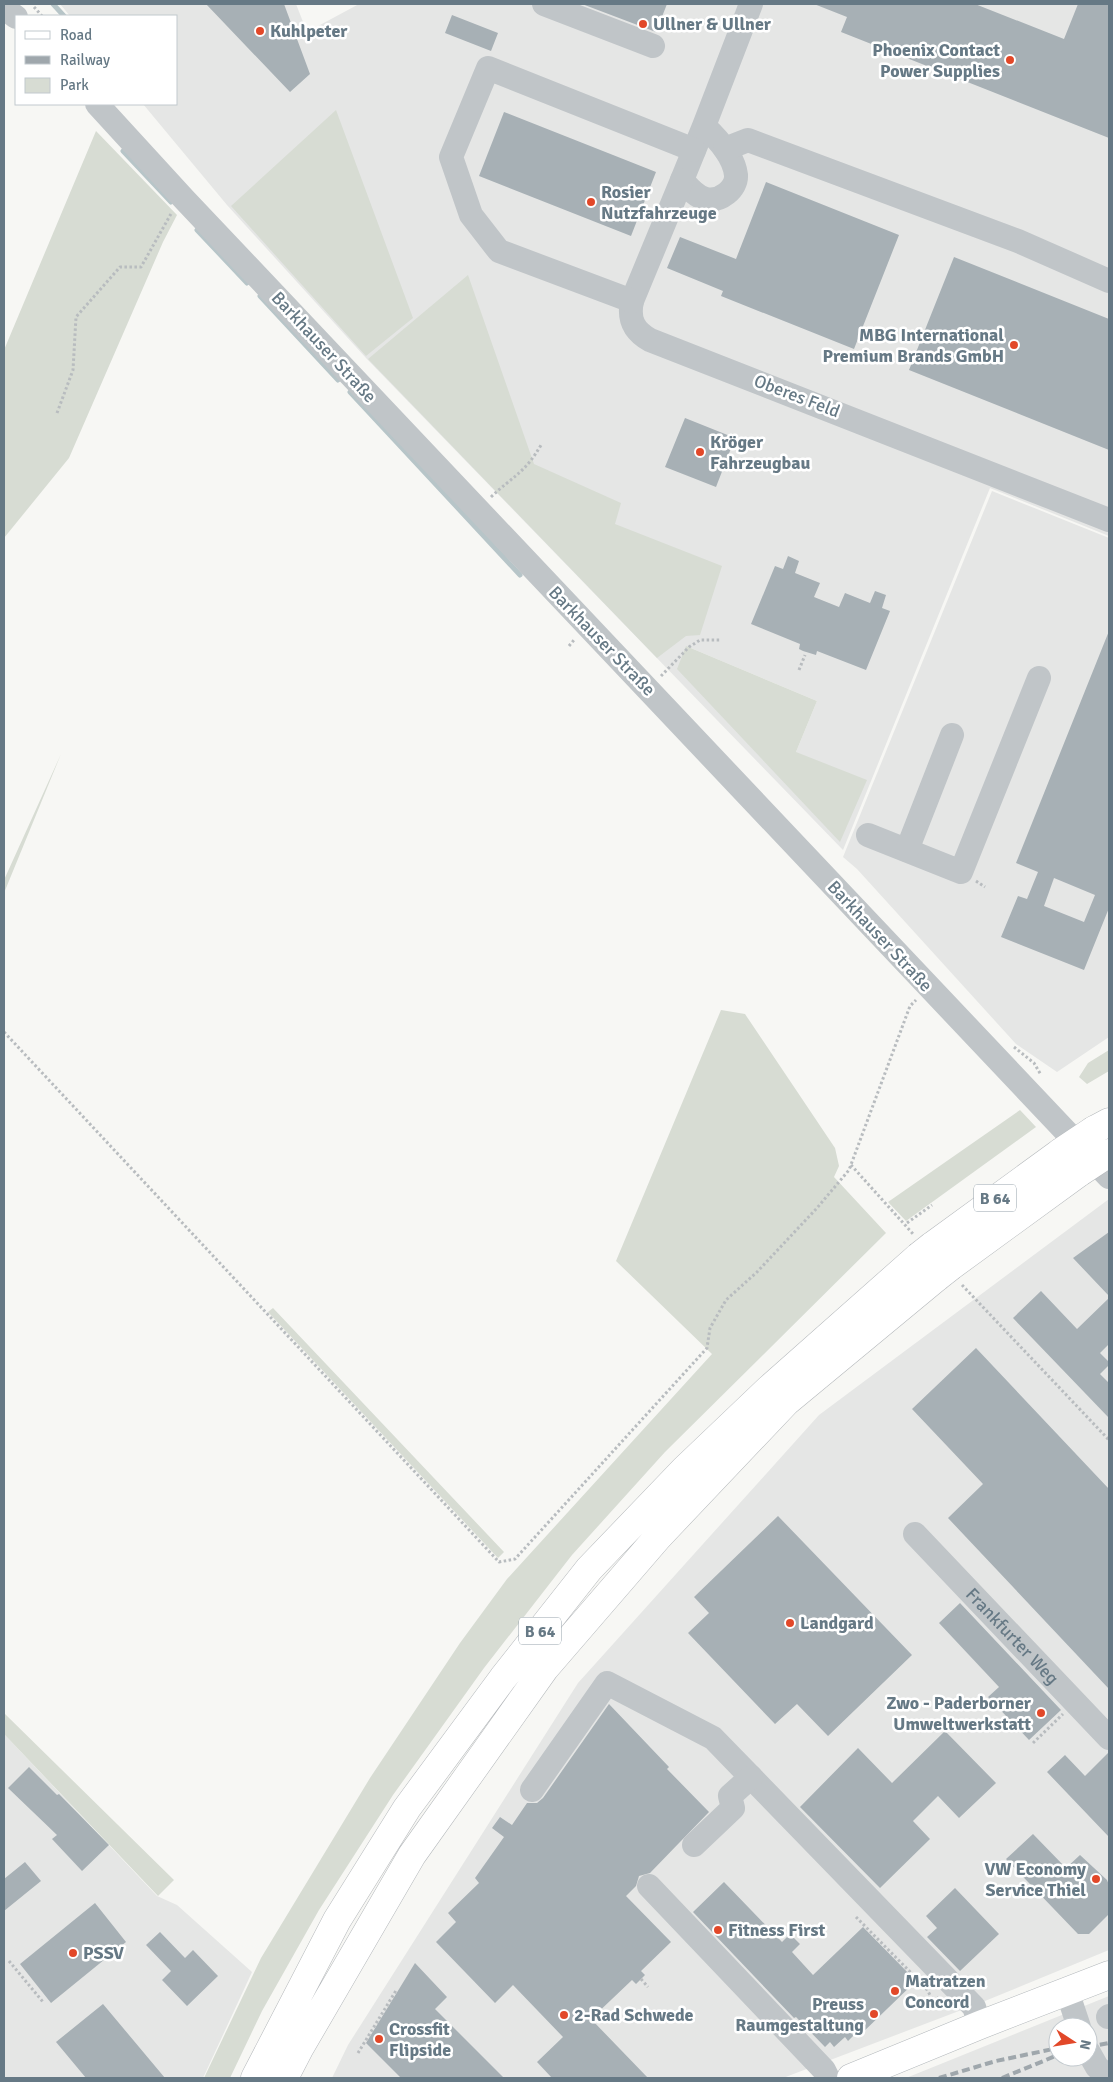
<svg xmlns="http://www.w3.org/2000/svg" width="1113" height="2082" font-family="Signika,sans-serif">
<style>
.built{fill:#e5e6e5;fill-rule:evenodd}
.green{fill:#d7dcd3}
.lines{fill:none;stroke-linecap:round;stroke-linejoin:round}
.stream{stroke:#b7c5c8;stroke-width:5}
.building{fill:#a7b0b5;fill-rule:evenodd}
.major-casing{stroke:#b2b7bb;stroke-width:29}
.highway-casing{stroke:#b4b8bb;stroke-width:29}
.path{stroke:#b8bcbf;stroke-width:3;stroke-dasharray:2.5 2.5;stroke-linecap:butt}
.minor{stroke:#c0c5c8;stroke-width:24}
.major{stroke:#fff;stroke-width:28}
.highway{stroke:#fff;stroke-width:28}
.rail{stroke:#9fa7ac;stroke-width:4;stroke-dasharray:8 4;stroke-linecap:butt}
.highway-bridge-casing{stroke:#b4b8bb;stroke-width:29;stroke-linecap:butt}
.highway-bridge{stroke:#fff;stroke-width:28}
.poi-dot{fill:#e24829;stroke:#fff;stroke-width:2}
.labels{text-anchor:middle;stroke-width:5;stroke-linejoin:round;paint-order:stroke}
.shield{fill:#fff;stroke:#94a1aa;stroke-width:1}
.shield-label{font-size:16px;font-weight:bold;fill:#667985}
.poi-label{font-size:18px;font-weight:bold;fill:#667985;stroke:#fff;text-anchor:start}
.street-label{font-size:18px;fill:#667985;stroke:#fff}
</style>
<rect width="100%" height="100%" fill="#f7f7f4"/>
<path class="built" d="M 60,4 L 296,4 L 307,32 L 359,4 L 1109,4 L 1109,536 L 990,488 L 843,850 L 366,358 L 227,205 L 143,104 L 176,104 L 176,16 L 70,16 ZM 686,646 L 817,701 L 796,752 Z
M 992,491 L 1109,538 L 1109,1037 L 1057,1072 L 1016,1044 L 857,869 L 843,857 Z
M 1109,1199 L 1109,1950 L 980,2003 L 783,2078 L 332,2078 L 348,2045 L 578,1683 L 819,1415 Z
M 4,1734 L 157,1896 L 177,1905 L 252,1972 L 203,2078 L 4,2078 Z
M 1109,1996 L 1109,2078 L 906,2078 ZM 1058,2027 L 1088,2027 L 1088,2057 L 1058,2057 Z"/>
<path class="green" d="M 336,110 L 413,318 L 366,356 L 231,206 Z
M 96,131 L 177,215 L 163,242 L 69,458 L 4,538 L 4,350 Z
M 468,275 L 534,464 L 621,503 L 615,524 L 722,566 L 700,635 L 686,636 L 657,658 L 368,359 Z
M 686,646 L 817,701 L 796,752 L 867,780 L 840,842 L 677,669 Z
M 61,754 L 4,893 L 4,880 Z
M 721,1010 L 745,1014 L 835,1148 L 839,1166 L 834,1177 L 886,1233 L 665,1452 L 572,1555 L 484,1668 L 393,1795 L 319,1910 L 262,2011 L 230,2078 L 204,2078 L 261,1958 L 370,1778 L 460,1643 L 507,1579 L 712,1354 L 616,1261 Z
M 1109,1050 L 1109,1071 L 1087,1084 L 1079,1077 L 1088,1063 Z
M 1020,1110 L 1036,1127 L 906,1221 L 888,1202 Z
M 273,1308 L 504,1552 L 498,1558 L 268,1312 Z
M 4,1713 L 174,1880 L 158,1896 L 4,1734 Z"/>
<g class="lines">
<path class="stream" d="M 53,4 L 64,16
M 123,151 L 171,202
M 197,230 L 247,283
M 260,296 L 338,380
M 350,392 L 520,575"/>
</g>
<path class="building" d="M 206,4 L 284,4 L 310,74 L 290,92 Z
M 582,4 L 667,4 L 656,32 Z
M 814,4 L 975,4 L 1064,39 L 1078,4 L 1109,4 L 1109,138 L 841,32 L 847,17 Z
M 452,15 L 498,33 L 491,51 L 445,33 Z
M 504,112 L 656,172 L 631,236 L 479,176 Z
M 766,182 L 899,235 L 854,349 L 721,296 L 723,291 L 667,268 L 680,237 L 736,259 Z
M 954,257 L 1109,319 L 1109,450 L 909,370 Z
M 685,418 L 735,438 L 716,487 L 665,467 Z
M 788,556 L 799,561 L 795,573 L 820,583 L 814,597 L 839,607 L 845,593 L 870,603 L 875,591 L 886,595 L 882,608 L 890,611 L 866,670 L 817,651 L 816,655 L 803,651 L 799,649 L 800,644 L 751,624 L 775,566 L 783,569 Z
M 1109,631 L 1109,908 L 1084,970 L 1001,937 L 1018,896 L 1027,899 L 1038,872 L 1016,863 ZM 1054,878 L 1095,895 L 1084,922 L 1044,906 Z
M 1109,1232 L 1109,1296 L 1073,1258 Z
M 1041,1291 L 1077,1329 L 1109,1298 L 1109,1344 L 1100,1353 L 1109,1362 L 1109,1365 L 1100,1374 L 1109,1383 L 1109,1418 L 1013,1318 Z
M 976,1348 L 1109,1489 L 1109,1689 L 948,1518 L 983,1484 L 912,1409 Z
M 778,1516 L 912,1655 L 828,1736 L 797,1704 L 775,1724 L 688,1633 L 709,1613 L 694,1597 Z
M 960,1603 L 1061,1710 L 1029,1740 L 988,1697 L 999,1687 L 939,1623 Z
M 609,1704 L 669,1767 L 667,1769 L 709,1812 L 650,1873 L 639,1876 L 636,1886 L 626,1896 L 671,1942 L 641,1971 L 645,1975 L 636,1984 L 632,1980 L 591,2019 L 648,2078 L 552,2078 L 537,2062 L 563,2037 L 513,1985 L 495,2003 L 436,1942 L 456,1922 L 448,1913 L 479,1883 L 475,1878 L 504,1837 L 492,1828 L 500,1817 L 512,1825 L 527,1803 L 537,1803 L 543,1798 Z
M 945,1731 L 996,1783 L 959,1818 L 938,1796 L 913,1821 L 930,1839 L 880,1888 L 800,1807 L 858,1748 L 892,1783 Z
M 1109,1752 L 1109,1837 L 1047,1772 L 1065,1755 L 1085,1776 Z
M 29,1767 L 57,1795 L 59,1794 L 109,1845 L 82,1871 L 52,1839 L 57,1835 L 8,1788 Z
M 1033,1834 L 1066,1868 L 1080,1855 L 1107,1880 L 1109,1885 L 1109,1914 L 1089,1934 L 1078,1934 L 1006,1859 Z
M 25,1862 L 41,1881 L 4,1911 L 4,1879 Z
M 724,1882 L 782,1942 L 790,1934 L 800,1944 L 792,1952 L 813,1975 L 863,1927 L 916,1981 L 858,2037 L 855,2034 L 848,2041 L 845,2037 L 834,2047 L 830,2042 L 825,2047 L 796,2017 L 794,2018 L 693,1912 Z
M 955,1888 L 999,1934 L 960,1971 L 927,1937 L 937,1928 L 926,1916 Z
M 95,1903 L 126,1942 L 51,2003 L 20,1964 Z
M 160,1932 L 185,1958 L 193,1950 L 218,1976 L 187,2006 L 162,1980 L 171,1971 L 146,1945 Z
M 415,1963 L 447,1997 L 435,2009 L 504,2078 L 401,2078 L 366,2043 Z
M 103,2004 L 165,2078 L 86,2078 L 56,2042 Z"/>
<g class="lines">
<g class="major-casing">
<path id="major" d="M 851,2078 L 980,2025 L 1109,1975"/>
</g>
<g class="highway-casing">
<path id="highway" d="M 1094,1130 L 1109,1122
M 932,1246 L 1061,1152
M 951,1266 L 1080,1172
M 255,2078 L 337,1920 L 407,1808 L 503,1678 L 589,1569 L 684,1470 L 769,1389 L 918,1257
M 284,2078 L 299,2049 L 412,1855 L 545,1668 L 658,1537 L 786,1402 L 937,1277"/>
</g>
<path class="path" d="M 34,7 L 42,16
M 57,413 L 73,370 L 76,317 L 120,267 L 141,267 L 172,212
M 491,497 C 513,476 525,473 541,445
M 569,646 L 574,640
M 799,670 L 805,655
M 661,676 L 689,647 L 700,640 L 721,640
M 976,881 L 985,887
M 4,1032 L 499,1562 L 515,1559 L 707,1348 L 710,1328 L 726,1300 L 757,1272 L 817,1208 L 849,1170 L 910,1006 L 916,1000
M 1014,1047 L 1034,1063 L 1041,1075
M 851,1165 L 914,1235
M 907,1223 L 932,1205
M 962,1285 L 1109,1440
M 1033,1743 L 1063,1714
M 856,1917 L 926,1988 L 934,2002 L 939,1997
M 9,1961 L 43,2002
M 641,1979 L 648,1987
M 358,2053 L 397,1989"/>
<g class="minor">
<path d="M 544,4 L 653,46"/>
<path d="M 4,8 L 16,17"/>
<path d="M 97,104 L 184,199 L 1109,1177"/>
<path d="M 704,126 L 682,180 C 689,188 696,197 706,199 C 720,202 737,189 736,175 C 734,156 717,138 704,126 L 751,4"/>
<path d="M 725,149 L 748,140 L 1018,241 L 1109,281"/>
<path d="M 682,180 L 632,301 C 628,320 634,331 650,340 L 1109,520"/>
<path d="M 632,301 L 499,251 L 471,215 L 451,157 L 488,68 L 694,150"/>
<path d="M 868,835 L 961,872 L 1039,678"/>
<path d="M 907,850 L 952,735"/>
<path id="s1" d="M 915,1534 L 1109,1738"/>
<path d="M 532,1790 L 607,1683 L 713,1738 L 974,2007 L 980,2025"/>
<path d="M 694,1845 L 733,1808 L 730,1796 L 751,1777"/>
<path d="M 649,1886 L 824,2070 L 828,2078"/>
<path d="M 1067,1991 L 1079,2027"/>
<path d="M 1108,2017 L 1109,2016"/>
<path d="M 1088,2051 L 1097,2067 L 1109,2077"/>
</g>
<use href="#major" class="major"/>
<use href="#highway" class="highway"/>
<path class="rail" d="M 1088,2047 L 1109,2043
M 939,2078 L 996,2061 L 1058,2048
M 1002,2078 L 1058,2055"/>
<g class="highway-bridge-casing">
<path id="highway-bridge" d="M 1061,1152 L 1094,1130
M 1080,1172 L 1109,1153
M 918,1257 L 932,1246
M 937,1277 L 951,1266"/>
</g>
<use href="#highway-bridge" class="highway-bridge"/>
</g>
<g class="poi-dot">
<circle cx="643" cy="24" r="5"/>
<circle cx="260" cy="31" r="5"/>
<circle cx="1010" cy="60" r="5"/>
<circle cx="591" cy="202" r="5"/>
<circle cx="1014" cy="345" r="5"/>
<circle cx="700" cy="452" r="5"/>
<circle cx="790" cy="1623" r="5"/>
<circle cx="1041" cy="1713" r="5"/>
<circle cx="1096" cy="1879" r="5"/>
<circle cx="718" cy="1930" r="5"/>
<circle cx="73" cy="1953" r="5"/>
<circle cx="895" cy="1991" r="5"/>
<circle cx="874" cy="2014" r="5"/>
<circle cx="564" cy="2015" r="5"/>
<circle cx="379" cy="2039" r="5"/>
</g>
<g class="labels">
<g class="shield">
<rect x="974" y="1184.5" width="42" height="27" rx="4"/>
<rect x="519" y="1617.5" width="42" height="27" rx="4"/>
</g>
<g class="shield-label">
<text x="995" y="1204">B 64</text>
<text x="540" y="1637">B 64</text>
</g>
<g class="poi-label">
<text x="653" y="30">Ullner &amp; Ullner</text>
<text x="270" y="37">Kuhlpeter</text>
<text x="1000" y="56" text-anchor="end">Phoenix Contact<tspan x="1000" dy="21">Power Supplies</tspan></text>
<text x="601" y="198">Rosier<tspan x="601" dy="21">Nutzfahrzeuge</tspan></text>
<text x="1004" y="341" text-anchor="end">MBG International<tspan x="1004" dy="21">Premium Brands GmbH</tspan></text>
<text x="710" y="448">Kröger<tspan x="710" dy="21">Fahrzeugbau</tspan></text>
<text x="800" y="1629">Landgard</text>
<text x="1031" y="1709" text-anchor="end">Zwo - Paderborner<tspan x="1031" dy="21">Umweltwerkstatt</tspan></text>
<text x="1086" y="1875" text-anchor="end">VW Economy<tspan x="1086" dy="21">Service Thiel</tspan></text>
<text x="728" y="1936">Fitness First</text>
<text x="83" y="1959">PSSV</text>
<text x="905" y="1987">Matratzen<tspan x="905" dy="21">Concord</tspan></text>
<text x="864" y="2010" text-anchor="end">Preuss<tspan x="864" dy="21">Raumgestaltung</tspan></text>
<text x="574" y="2021">2-Rad Schwede</text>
<text x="389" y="2035">Crossfit<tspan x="389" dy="21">Flipside</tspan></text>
</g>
<g class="street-label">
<text transform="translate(324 347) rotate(47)" y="6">Barkhauser Straße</text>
<text transform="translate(797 396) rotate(21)" y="6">Oberes Feld</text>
<text transform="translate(602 641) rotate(46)" y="6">Barkhauser Straße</text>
<text transform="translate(880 936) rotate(47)" y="6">Barkhauser Straße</text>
<text dy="6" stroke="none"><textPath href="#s1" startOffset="141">Frankfurter Weg</textPath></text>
</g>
</g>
<rect width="1113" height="2082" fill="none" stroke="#667985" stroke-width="10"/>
<rect x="15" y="15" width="162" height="90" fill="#ffffff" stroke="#c2c9ce"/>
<rect x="25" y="31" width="25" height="8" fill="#ffffff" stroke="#c2c9ce"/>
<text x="60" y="40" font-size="15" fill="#667985">Road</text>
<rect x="25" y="56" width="25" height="8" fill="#9fa7ac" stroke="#c2c9ce"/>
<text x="60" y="65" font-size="15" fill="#667985">Railway</text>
<rect x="25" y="78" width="25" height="15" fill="#d7dcd3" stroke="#c2c9ce"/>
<text x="60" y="90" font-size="15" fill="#667985">Park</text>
<g transform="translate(1073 2042) rotate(102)"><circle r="24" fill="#ffffff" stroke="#c2c9ce"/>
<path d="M0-4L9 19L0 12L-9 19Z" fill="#e24829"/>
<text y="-8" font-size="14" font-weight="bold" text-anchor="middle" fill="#667985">N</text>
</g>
</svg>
